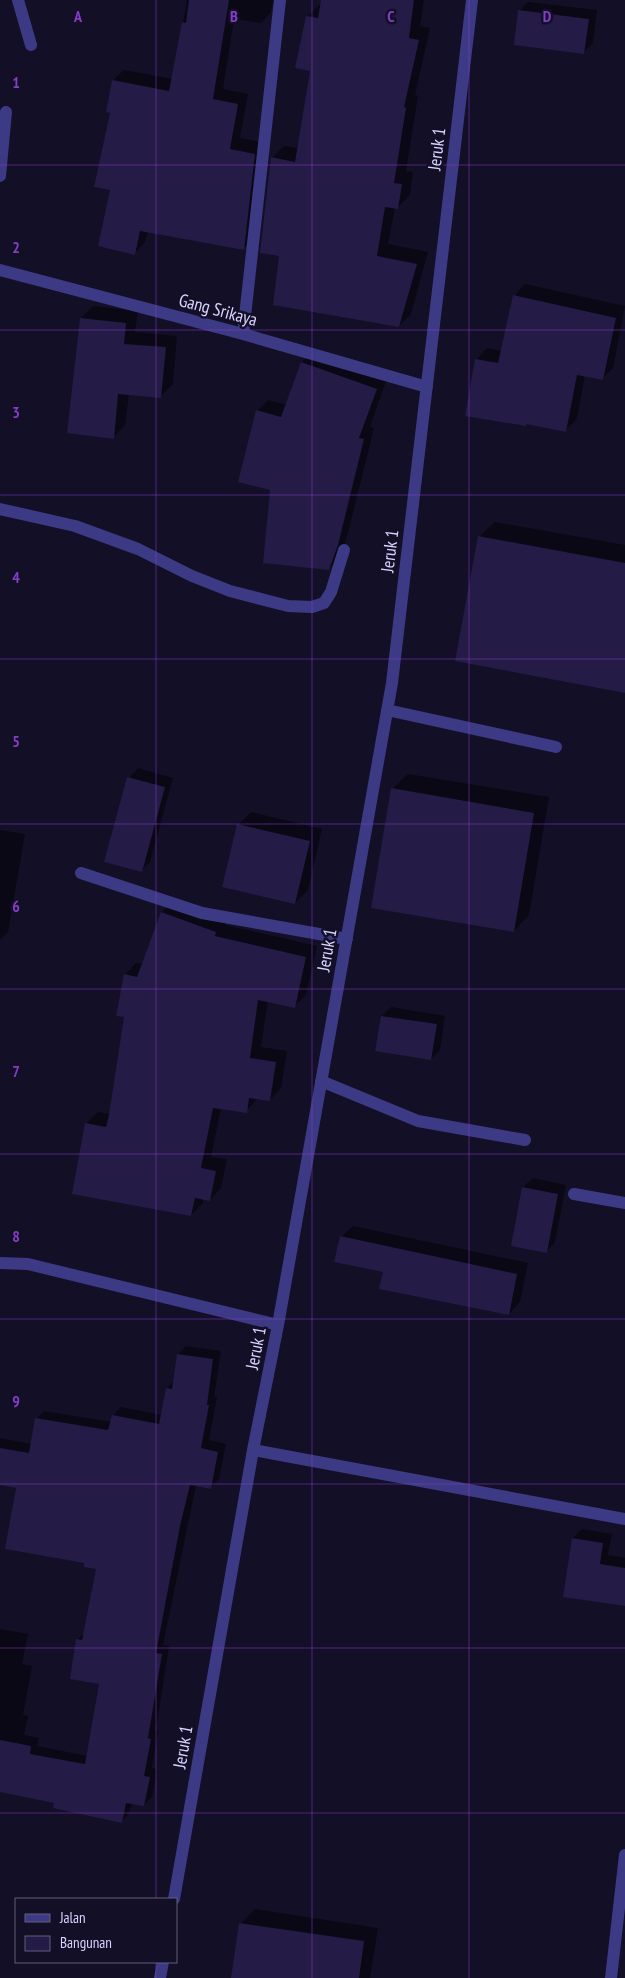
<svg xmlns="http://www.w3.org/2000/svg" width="625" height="1978" font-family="'PT Sans Narrow',sans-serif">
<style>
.shadow{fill:#0007}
.building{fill:#241b47}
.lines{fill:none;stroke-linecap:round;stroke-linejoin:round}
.minor{stroke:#3d3a85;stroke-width:12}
.grid{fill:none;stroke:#843dc5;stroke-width:1;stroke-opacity:0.55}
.labels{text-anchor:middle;stroke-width:5;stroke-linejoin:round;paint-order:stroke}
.street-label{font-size:18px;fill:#d9d4ff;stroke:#130f26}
.grid-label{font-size:16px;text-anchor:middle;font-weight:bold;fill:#843dc5;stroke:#130f26;stroke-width:5;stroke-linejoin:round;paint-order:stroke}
</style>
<rect width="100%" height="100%" fill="#130f26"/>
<path class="shadow" d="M 187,0 L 273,0 L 271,12 L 261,23 L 234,19 L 223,89 L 248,94 L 240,138 L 265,143 L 254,238 L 244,248 L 148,231 L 145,242 L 135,253 L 111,189 L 113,80 L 124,70 L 173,79 Z
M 322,0 L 424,0 L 420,26 L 430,28 L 415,95 L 418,96 L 406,171 L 413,172 L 410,195 L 398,207 L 395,207 L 388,244 L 428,252 L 411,314 L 399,326 L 281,255 L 272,158 L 284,146 L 299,148 L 312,70 L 308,16 L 320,4 L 322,4 Z
M 528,2 L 597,10 L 593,43 L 584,52 L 519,11 Z
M 525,284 L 625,306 L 613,368 L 602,379 L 585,375 L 577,419 L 566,430 L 527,423 L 525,425 L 476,360 L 487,348 L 502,351 L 514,296 Z
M 93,306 L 138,311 L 135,332 L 177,336 L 173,384 L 161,396 L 129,394 L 125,425 L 113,437 L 81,318 Z
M 314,351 L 387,378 L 370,427 L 374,428 L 348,533 L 340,557 L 329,569 L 271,489 L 257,411 L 268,400 L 287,405 L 302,362 Z
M 495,522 L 625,545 L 625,691 L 479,537 Z
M 138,768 L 173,778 L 150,862 L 141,871 L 129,778 Z
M 408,774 L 549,797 L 529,915 L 514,931 L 392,789 Z
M 251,812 L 322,829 L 308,890 L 295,903 L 238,825 Z
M 0,830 L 25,834 L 8,932 L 0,940 Z
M 173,901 L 227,920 L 225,925 L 317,946 L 306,995 L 294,1006 L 268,1000 L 261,1047 L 287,1051 L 281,1088 L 270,1100 L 258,1098 L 246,1111 L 221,1108 L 211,1157 L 227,1159 L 221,1188 L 210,1200 L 203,1199 L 203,1203 L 191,1215 L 86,1124 L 98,1112 L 110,1114 L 125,1016 L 125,975 L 136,963 L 143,964 L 162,912 Z
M 391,1007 L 445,1016 L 440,1050 L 431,1059 L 382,1016 Z
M 533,1178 L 566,1185 L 555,1242 L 546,1252 L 523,1187 Z
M 353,1226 L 528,1263 L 520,1302 L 509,1314 L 384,1271 L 341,1237 Z
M 186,1346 L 221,1351 L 214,1397 L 217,1397 L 209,1440 L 226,1444 L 219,1479 L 210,1488 L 196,1485 L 163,1645 L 169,1646 L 156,1730 L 158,1731 L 152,1768 L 157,1769 L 152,1797 L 144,1805 L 132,1803 L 129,1813 L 121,1822 L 56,1802 L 0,1791 L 0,1629 L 28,1634 L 22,1664 L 32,1666 L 23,1715 L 28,1716 L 24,1735 L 39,1738 L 37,1746 L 88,1756 L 101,1683 L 77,1640 L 85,1632 L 97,1568 L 86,1562 L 17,1487 L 0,1484 L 0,1438 L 32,1444 L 36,1419 L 44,1411 L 112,1422 L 113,1415 L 121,1407 L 162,1415 L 167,1388 L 174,1381 L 178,1354 Z
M 582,1529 L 612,1534 L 608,1555 L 625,1558 L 625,1605 L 564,1596 L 573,1538 Z
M 255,1909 L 378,1928 L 370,1978 L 233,1978 L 241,1923 Z"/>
<path class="building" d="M 189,0 L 229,0 L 213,99 L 238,104 L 230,149 L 255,154 L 244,250 L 140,231 L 135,255 L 98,246 L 110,190 L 94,187 L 110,113 L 106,112 L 112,80 L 169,91 L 182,22 L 186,23 Z
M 321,0 L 414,0 L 409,38 L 419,40 L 404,107 L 406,108 L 394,183 L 402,184 L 398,209 L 385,207 L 377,256 L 417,264 L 399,327 L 273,305 L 279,256 L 260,253 L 271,157 L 295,162 L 310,71 L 295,68 L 306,16 L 318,18 Z
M 518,10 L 589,19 L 584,54 L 514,45 Z
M 513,295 L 616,318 L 603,380 L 577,375 L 566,432 L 526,424 L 526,426 L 465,416 L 475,359 L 498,363 Z
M 80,318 L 126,323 L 124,344 L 166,347 L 161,398 L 118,394 L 114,439 L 67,433 Z
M 301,362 L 377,389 L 359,438 L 364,439 L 338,545 L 329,570 L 263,563 L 270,490 L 238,482 L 256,410 L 281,417 Z
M 478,536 L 625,563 L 625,693 L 455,661 Z
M 127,777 L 165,787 L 142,872 L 104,862 Z
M 391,788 L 534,813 L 514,932 L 371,908 Z
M 237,824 L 310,841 L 295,904 L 222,887 Z
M 161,912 L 216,932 L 215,936 L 306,957 L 295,1008 L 258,1000 L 250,1058 L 276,1062 L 270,1101 L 249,1098 L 247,1113 L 213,1108 L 201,1168 L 216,1171 L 210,1201 L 195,1198 L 191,1216 L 72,1194 L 85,1123 L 106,1127 L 109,1115 L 124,1017 L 116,1016 L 124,974 L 137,977 Z
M 381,1016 L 437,1024 L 431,1060 L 375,1051 Z
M 522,1187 L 558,1194 L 547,1253 L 511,1246 Z
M 340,1236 L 517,1274 L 509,1315 L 379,1289 L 383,1272 L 334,1262 Z
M 177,1354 L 213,1359 L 207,1405 L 209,1405 L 201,1448 L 218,1452 L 211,1489 L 190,1485 L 180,1526 L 156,1653 L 162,1654 L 148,1738 L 151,1739 L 144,1776 L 150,1777 L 144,1806 L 126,1803 L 122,1823 L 53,1808 L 54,1803 L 0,1792 L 0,1740 L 31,1746 L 30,1754 L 85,1764 L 99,1684 L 70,1679 L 76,1639 L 82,1640 L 96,1569 L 84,1567 L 84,1563 L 5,1549 L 16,1488 L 0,1485 L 0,1448 L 29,1453 L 35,1418 L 108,1430 L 112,1415 L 159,1424 L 166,1388 L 172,1389 Z
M 572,1538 L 603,1543 L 600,1564 L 625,1568 L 625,1606 L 563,1597 Z
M 239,1923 L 364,1941 L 359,1978 L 231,1978 Z"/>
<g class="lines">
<path class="minor" d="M 18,0 L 31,45
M 0,176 L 6,112
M 0,270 L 243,334 L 427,387
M 243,334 L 280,0
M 0,509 L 75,526 L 138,549 L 192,576 L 230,591 L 288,606 L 312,607 L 324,603 L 331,592 L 344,550
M 387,710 L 556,747
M 81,873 L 202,913 L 347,939
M 321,1081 L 418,1121 L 525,1140
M 574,1194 L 625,1203
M 0,1263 L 28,1264 L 278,1325
M 253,1450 L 625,1519
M 174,1899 L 253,1450 L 278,1325 L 392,683 L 472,0
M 160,1978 L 163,1962
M 611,1978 L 625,1855"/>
</g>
<path class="grid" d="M 156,0 L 156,1899M 312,0 L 312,1978M 469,0 L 469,1978M 0,165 L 625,165M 0,330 L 625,330M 0,495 L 625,495M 0,659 L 625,659M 0,824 L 625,824M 0,989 L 625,989M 0,1154 L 625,1154M 0,1319 L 625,1319M 0,1484 L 625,1484M 0,1648 L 625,1648M 0,1813 L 625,1813M 156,1962 L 156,1978"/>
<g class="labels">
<g class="street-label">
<text transform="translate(437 149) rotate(-83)" y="6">Jeruk 1</text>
<text transform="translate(218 310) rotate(15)" y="6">Gang Srikaya</text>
<text transform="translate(390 551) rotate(-83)" y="6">Jeruk 1</text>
<text transform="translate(327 950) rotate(-80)" y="6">Jeruk 1</text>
<text transform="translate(256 1348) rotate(-79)" y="6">Jeruk 1</text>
<text transform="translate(183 1747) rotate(-80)" y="6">Jeruk 1</text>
</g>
</g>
<g class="grid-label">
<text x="78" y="22">A</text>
<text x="234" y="22">B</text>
<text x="391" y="22">C</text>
<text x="547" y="22">D</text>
<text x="16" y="88">1</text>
<text x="16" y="253">2</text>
<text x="16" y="418">3</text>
<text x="16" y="583">4</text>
<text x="16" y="747">5</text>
<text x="16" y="912">6</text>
<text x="16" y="1077">7</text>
<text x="16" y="1242">8</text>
<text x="16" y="1407">9</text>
</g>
<rect x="15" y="1898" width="162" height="65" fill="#130f26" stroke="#625e7d"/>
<rect x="25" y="1914" width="25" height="8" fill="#3d3a85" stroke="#625e7d"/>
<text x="60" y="1923" font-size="15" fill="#d9d4ff">Jalan</text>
<rect x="25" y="1936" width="25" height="15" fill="#241b47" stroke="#625e7d"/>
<text x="60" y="1948" font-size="15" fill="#d9d4ff">Bangunan</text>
</svg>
